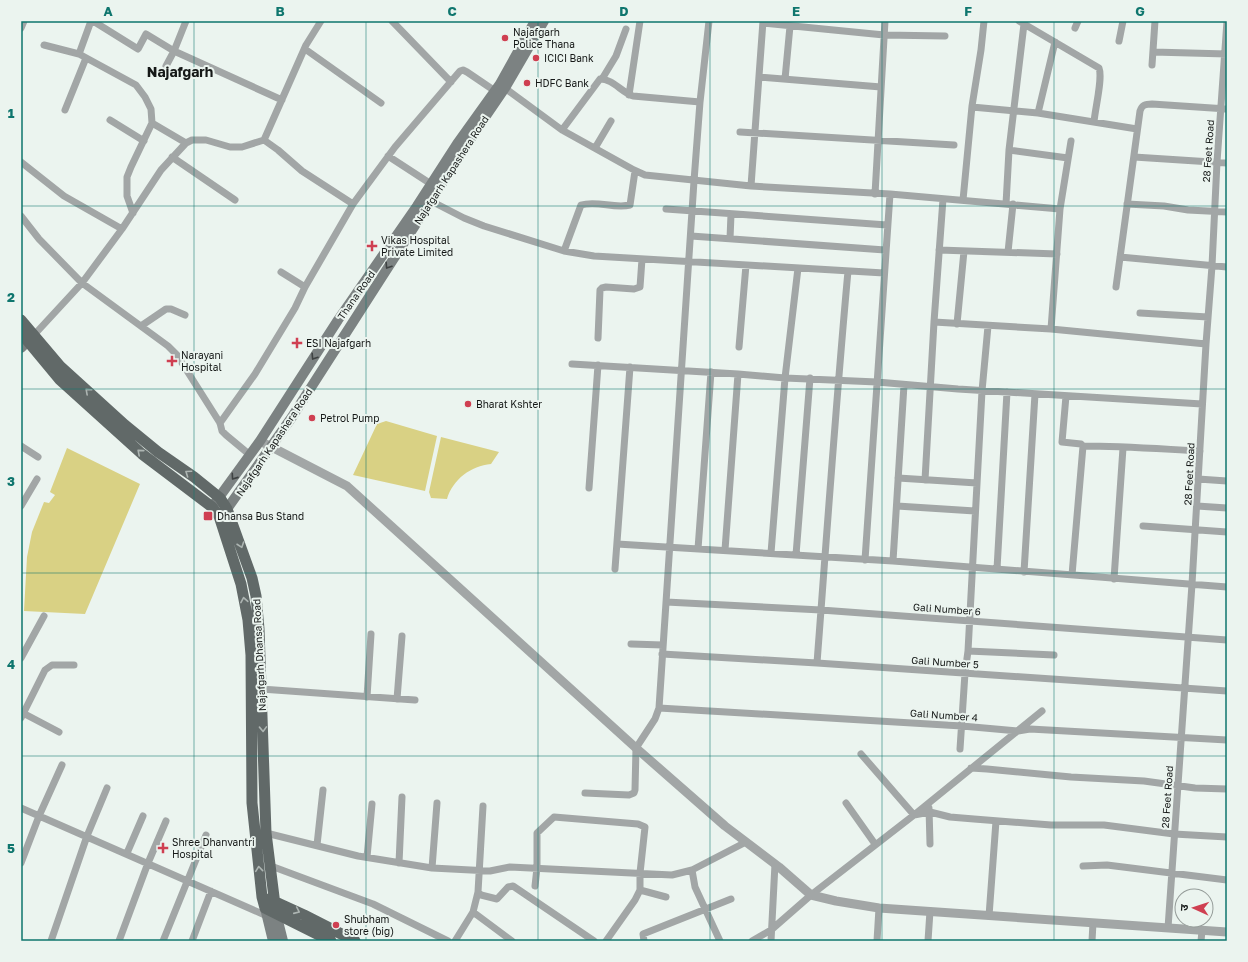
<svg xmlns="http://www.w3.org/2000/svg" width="1248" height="962" font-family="'Golos Text','Noto Sans Devanagari',sans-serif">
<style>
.green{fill:#d9d184}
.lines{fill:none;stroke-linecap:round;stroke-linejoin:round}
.minor{stroke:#a2a6a6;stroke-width:7}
.tertiary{stroke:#a2a6a6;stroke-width:9}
.secondary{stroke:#7c8282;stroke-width:10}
.primary{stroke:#616968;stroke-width:11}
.oneway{stroke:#3e4242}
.oneway2{stroke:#adb5b2}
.grid{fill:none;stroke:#0f766e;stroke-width:1;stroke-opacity:0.55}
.poi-dot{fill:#cf3f51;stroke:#ebf4ef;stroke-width:1.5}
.labels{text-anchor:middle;stroke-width:4;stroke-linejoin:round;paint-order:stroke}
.poi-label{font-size:10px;fill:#151817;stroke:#ebf4ef;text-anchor:start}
.street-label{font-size:10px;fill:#151817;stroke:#ebf4ef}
.district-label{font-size:14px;font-weight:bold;fill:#151817;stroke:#ebf4ef}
.neatline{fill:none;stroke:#0f766e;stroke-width:1.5}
.grid-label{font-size:13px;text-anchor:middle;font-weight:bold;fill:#0f766e}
</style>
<rect width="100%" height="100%" fill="#ebf4ef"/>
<path class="green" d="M 386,421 L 437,436 L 425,491 L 353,475 L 377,424 Z
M 441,437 L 499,452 L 491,464 C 471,466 453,479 447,499 L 431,498 L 429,492 Z
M 67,448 L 140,484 L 85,614 L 24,611 L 27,557 L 32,532 L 44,502 L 49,503 L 55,495 L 50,492 Z"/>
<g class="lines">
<path class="minor" d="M 91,21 L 79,54 L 136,85 L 145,97 L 151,109 L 152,123 L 131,167 L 127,177 L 127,196 L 133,213
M 93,21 L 138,49 L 146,34 L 174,51 L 186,21
M 392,21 L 451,82
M 1019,21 L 1099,68 C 1103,78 1095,109 1094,122
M 763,23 L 884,35 L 945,36
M 21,28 L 24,21
M 1075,28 L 1078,21
M 1119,41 L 1123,21
M 44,45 L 79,54
M 305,49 L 381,103
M 1153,52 L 1227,54
M 1152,65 L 1155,21
M 166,66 L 174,51 L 282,100
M 759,77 L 881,87
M 602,79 L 616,56 L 626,29
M 785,79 L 790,26
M 502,86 L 562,130 L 634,170 L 645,175 L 751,186 L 890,194 L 1060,209
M 629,95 L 640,21
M 972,107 L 1038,113 L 1137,129
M 65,110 L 86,58
M 1038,113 L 1055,42
M 110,120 L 144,141
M 152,123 L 186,143
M 562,130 L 600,79 C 613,79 621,92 633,96 L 700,102
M 740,132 L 954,145
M 264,140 L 278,150 L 302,171 L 353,204
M 595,148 L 611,121
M 1009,150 L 1068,158
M 388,156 L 431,184
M 172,157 L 235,200
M 1134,157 L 1227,163
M 21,162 L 64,196 L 122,229
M 751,186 L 763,21
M 875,194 L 885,21
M 963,200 L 972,106 L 981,50 L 984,21
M 431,201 L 464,218 L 484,226 L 564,251 L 594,256 L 884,273
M 1006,204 L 1009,150 L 1024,24
M 1127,204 L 1164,206 L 1188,210 L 1227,212
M 666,209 L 887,225
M 21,216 L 39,239 L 82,283 L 168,346 L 177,355 L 220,423 L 222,431 L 226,435 L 250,455
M 691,236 L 885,250
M 730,239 L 731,214
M 939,250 L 1057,254
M 564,251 L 581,205 C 597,200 614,209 630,205 L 635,171
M 1008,252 L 1013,204
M 1120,257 L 1227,267
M 281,272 L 305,287
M 1116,287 L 1140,111 C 1142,105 1145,104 1152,104 L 1227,109
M 1140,313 L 1208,317
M 934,322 L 1051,329 L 1206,344
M 957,324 L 964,251
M 141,326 L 166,309 L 171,309 L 185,315
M 1051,329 L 1060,209 L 1071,141
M 34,335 L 82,283 L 122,229 L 161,170 L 186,143 L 192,140 L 206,140 L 230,147 L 242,147 L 264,140 L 306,45 L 321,21
M 598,338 L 600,290 L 602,288 L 606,287 L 634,289 L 640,287 L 642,259
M 739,347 L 746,265
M 572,364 L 738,374 L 785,378 L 877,382 L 958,389 L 1202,404
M 1066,396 L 1062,442 L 1081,444 L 1083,446 C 1122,446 1161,449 1200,451
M 220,423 L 255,374 L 295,308 L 305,287 L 353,204 L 395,147 L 460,71 L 463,70 L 467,72 L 495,91
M 21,446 L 38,457
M 898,478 L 977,483
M 1198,479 L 1227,481
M 925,480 L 934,322 L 943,199
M 589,488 L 598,365
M 21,506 L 37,479
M 897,506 L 975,511
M 1197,506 L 1227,508
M 1143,526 L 1227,532
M 617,544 L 893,561 L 1227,587
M 698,549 L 711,372
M 725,550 L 738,374
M 771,553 L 785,378 L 798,268
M 796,555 L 810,378
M 865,560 L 890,194
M 893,561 L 904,385
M 615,569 L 630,367
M 997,569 L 1007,392
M 1024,572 L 1035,394
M 1072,575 L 1083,446
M 1114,579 L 1123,448
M 666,602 L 821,610 L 1227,640
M 631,644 L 663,645
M 968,651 L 1054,655
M 662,654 L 817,663 L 1227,691
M 21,658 L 44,616
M 817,663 C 827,532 836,401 848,271
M 261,689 L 415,700
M 367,697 L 371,634
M 397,699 L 402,636
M 659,708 L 962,726 L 1018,731 L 1030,729 L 1227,740
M 21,712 L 59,732
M 21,718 L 45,670 L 52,665 L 74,665
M 960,749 L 965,673 L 968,651 L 982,391 L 988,326
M 861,754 L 914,815 L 930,812 L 950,817 L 974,819 L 1051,825 L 1104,825 L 1174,834 L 1227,837
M 971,768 L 987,769 L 1071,777 L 1144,781 L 1195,788 L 1227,789
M 585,793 L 629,795 L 634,793 L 635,790 L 636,748 L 655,719 L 659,708 L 694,181 L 700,102 L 709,21
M 846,803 L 875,844
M 483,806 L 478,892 L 481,895 L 497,899 L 508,887 L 513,886 L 594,941
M 21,808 L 267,916
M 929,808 L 930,844
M 266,833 L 358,856 L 432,868 L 490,871 L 510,867 L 672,875 L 692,870 L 746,842
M 317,845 L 323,790
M 127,853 L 143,816
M 367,857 L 372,804
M 21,863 L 39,816 L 62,765
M 399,863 L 402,797
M 271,866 L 373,904 L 448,941
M 1083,866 L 1107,865 L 1227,880
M 432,868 L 437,803
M 692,870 L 695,887 L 720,941
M 535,886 L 537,868 L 537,833 L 554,817 L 638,824 L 645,827 L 640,873 L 640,890 L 635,900 L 606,941
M 640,890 L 666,897
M 473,912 L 512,941
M 989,916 L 996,821
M 1168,928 L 1192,584 L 1206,344 L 1212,266 L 1217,162 L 1227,21
M 51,941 L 87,836 L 107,788
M 119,941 L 148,863 L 166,821
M 163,941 L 206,835
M 192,941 L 211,891
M 455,941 L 473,912 L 478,892
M 644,941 L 643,934 L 731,899
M 752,941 L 771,930 L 811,895 L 914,815 L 1042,711
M 771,941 L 775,864
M 877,941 L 879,908
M 928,941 L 930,911
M 1092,941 L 1093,923
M 1201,941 L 1202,931"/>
<path class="tertiary" d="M 260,441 L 347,486 L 636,748 L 725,826 L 779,867 L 811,895 L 836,901 L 879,908 L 1227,932"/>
<path class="secondary" d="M 21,348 L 34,335
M 212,507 L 260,441 L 338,320 L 417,206 L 457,144 L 500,84 L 535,21
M 221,514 L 227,509 L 292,417 L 475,132 L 505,88 L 544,21
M 265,908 L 273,941
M 276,913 L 283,941"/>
<path class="primary" d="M 21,320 L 60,366 L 125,425 L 158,452 L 194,477 L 220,498 L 227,509 L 252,578 L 256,596 L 259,629 L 266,833 L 276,913
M 21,333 L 60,380 L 142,454 L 212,507 L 219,516 L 241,584 L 248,620 L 251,655 L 252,803 L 262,897 L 265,908 L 331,941
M 269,899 L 304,915 L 355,941"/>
</g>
<defs><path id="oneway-chevron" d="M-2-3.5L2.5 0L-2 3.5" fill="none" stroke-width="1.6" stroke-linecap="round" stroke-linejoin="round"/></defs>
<g class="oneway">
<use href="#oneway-chevron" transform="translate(388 266) rotate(123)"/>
<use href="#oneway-chevron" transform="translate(314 357) rotate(123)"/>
<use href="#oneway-chevron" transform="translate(234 477) rotate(125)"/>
</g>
<g class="oneway2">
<use href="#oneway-chevron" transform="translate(88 391) rotate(-138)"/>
<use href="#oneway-chevron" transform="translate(140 452) rotate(-139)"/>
<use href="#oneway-chevron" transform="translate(188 473) rotate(-145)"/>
<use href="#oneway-chevron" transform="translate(241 545) rotate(71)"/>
<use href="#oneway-chevron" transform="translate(244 600) rotate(-100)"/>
<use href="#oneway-chevron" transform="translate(263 729) rotate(88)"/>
<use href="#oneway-chevron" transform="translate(259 869) rotate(-96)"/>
<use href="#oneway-chevron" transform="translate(297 911) rotate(24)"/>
</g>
<path class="grid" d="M 194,21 L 194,941M 366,21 L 366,941M 538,21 L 538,941M 710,21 L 710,941M 882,21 L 882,941M 1054,21 L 1054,941M 21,206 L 1227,206M 21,389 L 1227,389M 21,573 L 1227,573M 21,756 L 1227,756"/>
<g class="poi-dot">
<circle cx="505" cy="38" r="4"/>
<circle cx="536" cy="58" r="4"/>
<circle cx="527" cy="83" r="4"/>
<path d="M370 240h4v4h4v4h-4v4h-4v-4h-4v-4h4z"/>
<path d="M295 337h4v4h4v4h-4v4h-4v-4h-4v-4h4z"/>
<path d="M170 355h4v4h4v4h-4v4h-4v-4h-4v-4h4z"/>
<circle cx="468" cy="404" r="4"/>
<circle cx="312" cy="418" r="4"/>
<rect x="203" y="511" width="10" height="10" rx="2"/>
<path d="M161 842h4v4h4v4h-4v4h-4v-4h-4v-4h4z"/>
<circle cx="336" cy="925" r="4"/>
</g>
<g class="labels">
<g class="poi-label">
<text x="513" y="36">Najafgarh<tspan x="513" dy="12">Police Thana</tspan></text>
<text x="544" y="62">ICICI Bank</text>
<text x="535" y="87">HDFC Bank</text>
<text x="381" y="244">Vikas Hospital<tspan x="381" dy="12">Private Limited</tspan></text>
<text x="306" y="347">ESI Najafgarh</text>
<text x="181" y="359">Narayani<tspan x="181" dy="12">Hospital</tspan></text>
<text x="476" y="408">Bharat Kshter</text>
<text x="320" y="422">Petrol Pump</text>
<text x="217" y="520">Dhansa Bus Stand</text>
<text x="172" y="846">Shree Dhanvantri<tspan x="172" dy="12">Hospital</tspan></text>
<text x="344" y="923">Shubham<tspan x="344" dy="12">store (big)</tspan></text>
</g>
<g class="street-label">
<text transform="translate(1208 151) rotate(-86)" y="4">28 Feet Road</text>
<text transform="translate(451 170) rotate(-57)" y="4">Najafgarh Kapashera Road</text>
<text transform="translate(356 295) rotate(-55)" y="4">Thana Road</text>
<text transform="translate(274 442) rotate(-56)" y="4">Najafgarh Kapashera Road</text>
<text transform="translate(1189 474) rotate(-87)" y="4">28 Feet Road</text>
<text transform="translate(947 609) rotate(4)" y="4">Gali Number 6</text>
<text transform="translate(259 655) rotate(-93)" y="4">Najafgarh Dhansa Road</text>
<text transform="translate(945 662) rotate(4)" y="4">Gali Number 5</text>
<text transform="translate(944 715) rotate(4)" y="4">Gali Number 4</text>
<text transform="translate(1167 797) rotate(-86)" y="4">28 Feet Road</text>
</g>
<g class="district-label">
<text x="180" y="77">Najafgarh</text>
</g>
</g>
<rect width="1248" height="962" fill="none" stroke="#ebf4ef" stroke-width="44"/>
<g transform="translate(1194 908) rotate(273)"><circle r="19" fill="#ebf4ef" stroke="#959c99"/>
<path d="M0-3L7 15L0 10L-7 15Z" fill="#cf3f51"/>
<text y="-6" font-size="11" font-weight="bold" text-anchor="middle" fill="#151817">उ</text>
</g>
<rect x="22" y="22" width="1204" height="918" class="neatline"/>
<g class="grid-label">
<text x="108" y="16">A</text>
<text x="280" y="16">B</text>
<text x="452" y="16">C</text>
<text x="624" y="16">D</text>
<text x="796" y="16">E</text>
<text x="968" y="16">F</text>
<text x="1140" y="16">G</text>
<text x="11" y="118">1</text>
<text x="11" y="302">2</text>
<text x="11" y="486">3</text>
<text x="11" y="669">4</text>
<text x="11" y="853">5</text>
</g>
</svg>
